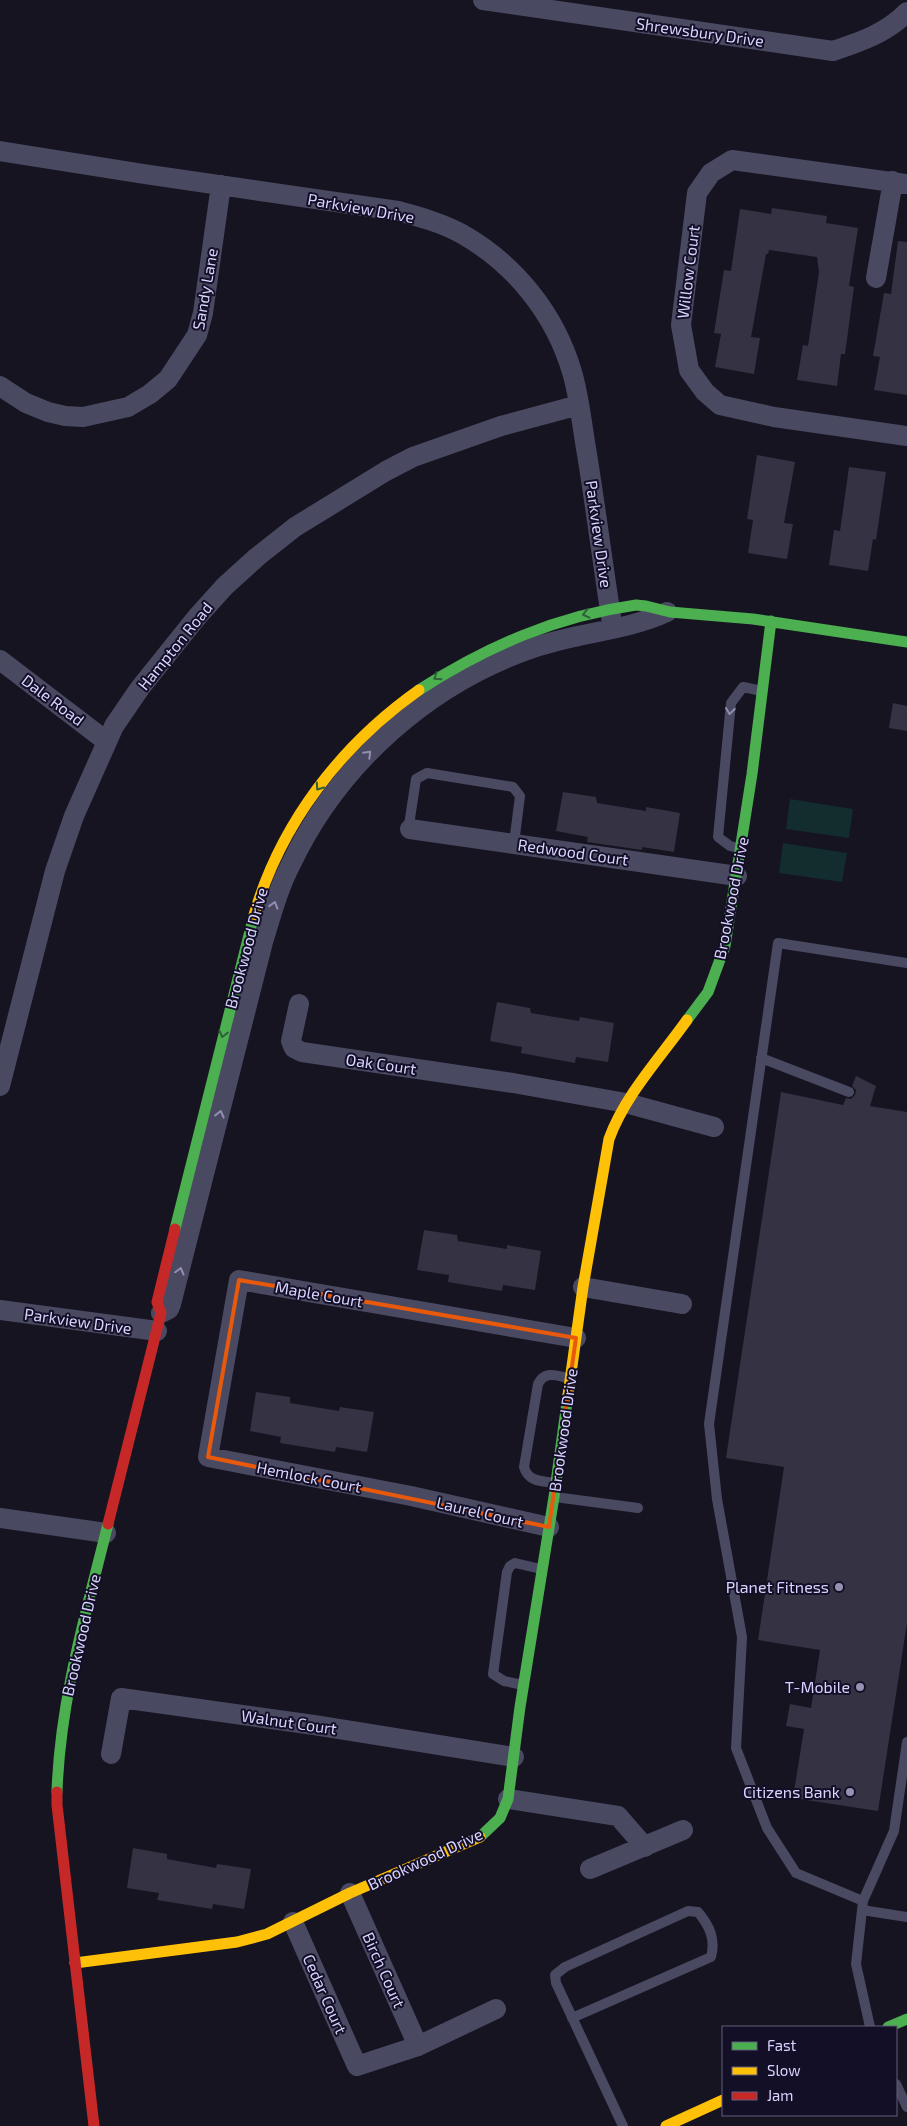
<svg xmlns="http://www.w3.org/2000/svg" width="907" height="2126" font-family="'Exo 2',sans-serif">
<style>
.green{fill:#132c2d}
.building{fill:#343243}
.lines{fill:none;stroke-linecap:round;stroke-linejoin:round}
.lane{stroke:#4a4962;stroke-width:10}
.street{stroke:#4a4962;stroke-width:20}
.fast{stroke:#4caf50;stroke-width:11}
.slow{stroke:#ffc107;stroke-width:11}
.jam{stroke:#c62828;stroke-width:11}
.oneway{stroke:#305f3b}
.oneway2{stroke:#928eb0}
.marked{fill:none;stroke:#e8590c;stroke-width:4;stroke-linejoin:round}
.poi-dot{fill:#9591b1;stroke:#130f26;stroke-width:2}
.labels{text-anchor:middle;stroke-width:4;stroke-linejoin:round;paint-order:stroke}
.street-label{font-size:16px;fill:#d9d4ff;stroke:#130f26}
.poi-label{font-size:16px;fill:#d9d4ff;stroke:#130f26;text-anchor:end}
</style>
<rect width="100%" height="100%" fill="#161421"/>
<path class="green" d="M 790,799 L 853,809 L 849,838 L 786,829 Z
M 783,843 L 847,853 L 842,882 L 779,873 Z"/>
<path class="building" d="M 772,208 L 827,216 L 826,223 L 858,228 L 849,286 L 854,287 L 845,354 L 841,354 L 837,386 L 797,380 L 803,345 L 808,346 L 819,272 L 817,257 L 769,250 L 768,254 L 766,254 L 751,337 L 760,338 L 754,374 L 715,367 L 721,334 L 714,333 L 724,270 L 731,271 L 740,209 L 771,214 Z
M 898,241 L 907,242 L 907,395 L 874,390 L 880,357 L 873,356 L 884,293 L 891,294 Z
M 757,455 L 795,462 L 784,523 L 793,524 L 787,559 L 748,553 L 753,520 L 747,519 Z
M 849,467 L 886,472 L 876,540 L 873,539 L 868,571 L 829,565 L 834,530 L 840,531 Z
M 893,703 L 907,706 L 907,731 L 889,728 Z
M 563,792 L 596,797 L 597,803 L 646,811 L 646,807 L 680,813 L 674,852 L 642,847 L 642,850 L 587,842 L 588,837 L 556,831 Z
M 497,1002 L 530,1008 L 531,1013 L 579,1021 L 580,1017 L 614,1023 L 608,1062 L 576,1057 L 575,1063 L 521,1053 L 522,1047 L 490,1041 Z
M 856,1076 L 876,1086 L 870,1106 L 907,1112 L 907,1623 L 878,1811 L 793,1798 L 804,1729 L 786,1726 L 790,1704 L 811,1708 L 820,1650 L 758,1640 L 784,1467 L 726,1458 L 781,1092 L 843,1105 L 846,1098 L 851,1099 L 855,1095 L 856,1090 L 852,1086 Z
M 424,1230 L 457,1235 L 458,1241 L 507,1249 L 507,1245 L 541,1251 L 535,1290 L 503,1285 L 502,1291 L 448,1282 L 449,1275 L 417,1270 Z
M 256,1392 L 290,1397 L 290,1403 L 339,1411 L 340,1407 L 374,1412 L 367,1452 L 336,1447 L 335,1452 L 280,1443 L 281,1437 L 250,1431 Z
M 133,1848 L 167,1854 L 167,1859 L 216,1868 L 217,1864 L 251,1869 L 244,1909 L 213,1904 L 212,1909 L 157,1900 L 159,1893 L 127,1888 Z"/>
<g class="lines">
<path class="lane" d="M 410,829 L 409,825 L 416,779 L 427,773 L 513,787 L 520,796 L 514,843
M 738,848 L 730,846 L 718,837 L 731,703 L 743,687 L 762,691
M 761,1058 L 849,1092
M 555,1483 C 542,1481 528,1482 524,1467 L 538,1384 C 545,1370 556,1376 569,1378
M 555,1497 L 638,1508
M 523,1685 L 504,1681 L 493,1674 L 507,1572 L 510,1566 L 515,1563 L 541,1569
M 863,1901 L 894,1831 L 907,1742
M 862,1910 L 907,1917
M 572,2018 L 711,1957 C 716,1939 709,1925 698,1912 L 688,1911 L 565,1967 L 555,1975 L 556,1983 L 623,2126
M 870,2027 L 856,1964 L 863,1901 L 796,1873 L 767,1828 L 736,1748 L 742,1637 L 717,1499 L 709,1424 L 778,943 L 907,963
M 896,2084 L 907,2107"/>
<path class="street" d="M 483,0 L 833,51 C 860,42 887,33 907,12
M 0,151 L 144,174 L 398,211 C 420,217 442,223 462,234 C 515,264 555,314 572,372 C 580,399 582,427 587,454 C 596,510 603,566 612,623
M 907,184 L 732,160 L 711,173 L 697,193 L 681,325 L 689,370 L 705,392 L 720,405 L 774,417 L 907,436
M 876,278 L 893,181
M 0,386 L 26,403 L 48,412 L 65,416 L 83,417 L 128,407 L 150,394 L 168,379 L 197,335 L 203,313 L 221,185
M 0,660 L 106,741
M 410,829 L 737,876
M 299,1004 L 291,1041 L 294,1048 L 302,1052 L 513,1083 L 626,1103 L 714,1127
M 0,1086 L 55,871 L 74,816 L 114,726 L 140,688 L 197,617 L 225,586 L 257,557 L 295,527 L 386,471 L 413,457 L 501,426 L 579,405
M 583,1287 L 682,1304
M 0,1310 L 157,1331
M 161,1313 L 169,1309 L 171,1304 L 263,942 C 271,916 278,889 291,864 C 339,763 430,682 536,647 C 580,632 626,631 667,612
M 0,1518 L 106,1533
M 549,1527 L 411,1496 L 208,1457 L 239,1280 L 576,1338
M 111,1754 L 121,1698 L 314,1725 L 514,1757
M 508,1799 L 618,1816 L 645,1847
M 590,1869 L 683,1830
M 350,1893 L 418,2046
M 293,1922 L 357,2066 L 418,2046 L 496,2009"/>
<path class="fast" d="M 419,690 C 486,647 556,616 636,605 L 646,606 L 670,612 L 753,619 L 907,642
M 687,1020 L 708,992 L 725,946 L 752,774 L 771,621
M 175,1229 L 254,915
M 57,1792 C 60,1700 86,1613 108,1524
M 480,1837 L 500,1818 L 508,1799 L 520,1707 L 554,1497 L 568,1395
M 888,2027 L 907,2019"/>
<path class="slow" d="M 254,915 C 281,823 341,745 419,690
M 568,1395 L 583,1287 L 609,1139 C 625,1095 660,1058 687,1020
M 75,1963 L 237,1942 L 267,1934 L 350,1893 L 480,1837
M 666,2126 L 723,2100"/>
<path class="jam" d="M 108,1524 L 161,1313 L 157,1302 L 175,1229
M 57,1792 L 57,1805 L 94,2126"/>
</g>
<defs><path id="oneway-chevron" d="M-2-3.5L2.5 0L-2 3.5" fill="none" stroke-width="1.6" stroke-linecap="round" stroke-linejoin="round" transform="scale(1.25)"/></defs>
<g class="oneway">
<use href="#oneway-chevron" transform="translate(586 614) rotate(166)"/>
<use href="#oneway-chevron" transform="translate(437 677) rotate(146)"/>
<use href="#oneway-chevron" transform="translate(319 787) rotate(125)"/>
<use href="#oneway-chevron" transform="translate(223 1034) rotate(104)"/>
</g>
<g class="oneway2">
<use href="#oneway-chevron" transform="translate(730 711) rotate(97)"/>
<use href="#oneway-chevron" transform="translate(368 754) rotate(-45)"/>
<use href="#oneway-chevron" transform="translate(274 905) rotate(-73)"/>
<use href="#oneway-chevron" transform="translate(220 1114) rotate(-76)"/>
<use href="#oneway-chevron" transform="translate(180 1271) rotate(-75)"/>
</g>
<path class="marked" d="M 239,1280 L 576,1338 L 549,1527 L 208,1457 Z"/>
<g class="poi-dot">
<circle cx="839" cy="1587" r="5"/>
<circle cx="860" cy="1687" r="5"/>
<circle cx="850" cy="1792" r="5"/>
</g>
<g class="labels">
<g class="street-label">
<text transform="translate(700 32) rotate(8)" y="6">Shrewsbury Drive</text>
<text transform="translate(361 208) rotate(10)" y="6">Parkview Drive</text>
<text transform="translate(688 272) rotate(-83)" y="6">Willow Court</text>
<text transform="translate(205 289) rotate(-80)" y="6">Sandy Lane</text>
<text transform="translate(599 534) rotate(82)" y="6">Parkview Drive</text>
<text transform="translate(175 646) rotate(-51)" y="6">Hampton Road</text>
<text transform="translate(53 700) rotate(37)" y="6">Dale Road</text>
<text transform="translate(573 852) rotate(8)" y="6">Redwood Court</text>
<text transform="translate(731 898) rotate(-79)" y="6">Brookwood Drive</text>
<text transform="translate(246 948) rotate(-75)" y="6">Brookwood Drive</text>
<text transform="translate(381 1064) rotate(8)" y="6">Oak Court</text>
<text transform="translate(319 1294) rotate(10)" y="6">Maple Court</text>
<text transform="translate(78 1321) rotate(8)" y="6">Parkview Drive</text>
<text transform="translate(563 1430) rotate(-82)" y="6">Brookwood Drive</text>
<text transform="translate(309 1477) rotate(11)" y="6">Hemlock Court</text>
<text transform="translate(480 1512) rotate(13)" y="6">Laurel Court</text>
<text transform="translate(81 1635) rotate(-77)" y="6">Brookwood Drive</text>
<text transform="translate(289 1722) rotate(8)" y="6">Walnut Court</text>
<text transform="translate(425 1859) rotate(-25)" y="6">Brookwood Drive</text>
<text transform="translate(384 1970) rotate(66)" y="6">Birch Court</text>
<text transform="translate(325 1994) rotate(66)" y="6">Cedar Court</text>
</g>
<g class="poi-label">
<text x="829" y="1593">Planet Fitness</text>
<text x="850" y="1693">T-Mobile</text>
<text x="840" y="1798">Citizens Bank</text>
</g>
</g>
<rect x="722" y="2026" width="175" height="90" fill="#130f26" stroke="#625e7d"/>
<rect x="732" y="2042" width="25" height="8" fill="#4caf50" stroke="#625e7d"/>
<text x="767" y="2051" font-size="15" fill="#d9d4ff">Fast</text>
<rect x="732" y="2067" width="25" height="8" fill="#ffc107" stroke="#625e7d"/>
<text x="767" y="2076" font-size="15" fill="#d9d4ff">Slow</text>
<rect x="732" y="2092" width="25" height="8" fill="#c62828" stroke="#625e7d"/>
<text x="767" y="2101" font-size="15" fill="#d9d4ff">Jam</text>
</svg>
